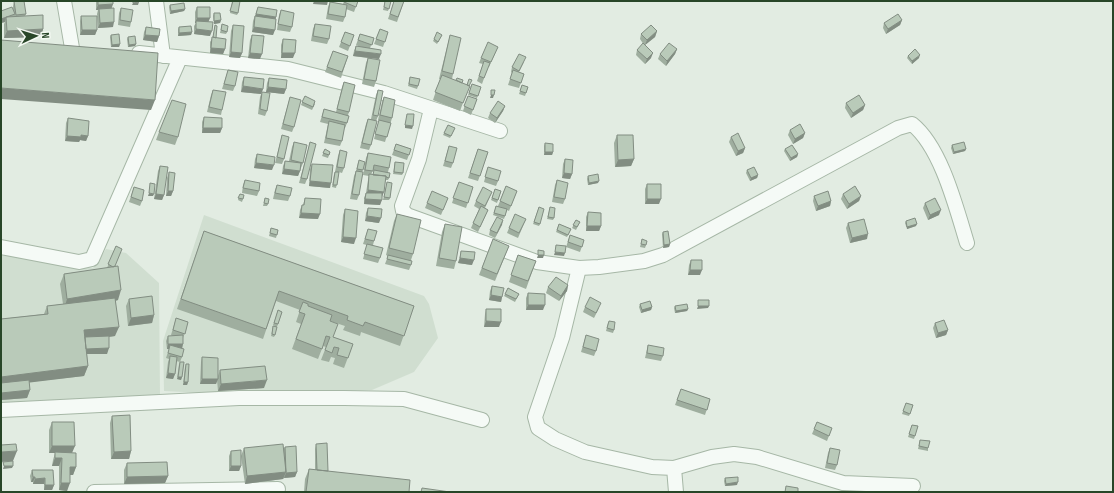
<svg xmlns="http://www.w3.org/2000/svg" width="1114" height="493" font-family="'Sofia Sans Condensed',sans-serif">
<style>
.built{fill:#d0ded0}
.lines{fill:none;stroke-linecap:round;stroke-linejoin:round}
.minor-casing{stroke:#a6b7a6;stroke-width:16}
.minor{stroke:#f5faf6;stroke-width:14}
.wall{fill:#9fae9f;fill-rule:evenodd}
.shaded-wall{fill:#828d82}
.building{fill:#b9cab9;stroke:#828d82}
</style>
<rect width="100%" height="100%" fill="#e2ece2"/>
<path class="built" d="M 204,215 L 424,296 L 429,304 L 438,338 L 414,372 L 372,390 L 261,396 L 164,391 L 163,341 Z
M 106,249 L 126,253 L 159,283 L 160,397 L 1,407 L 1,255 L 93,268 Z"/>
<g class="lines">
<g class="minor-casing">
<path id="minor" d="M 64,1 L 72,48
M 156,1 L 163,56
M 139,53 L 288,69 L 384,93 L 500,131
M 431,109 L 419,159 L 402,206 L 403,211 L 407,215 L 537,262 L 579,268 L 599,267 L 644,261 L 663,255 L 898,128 L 912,124 C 941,147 956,207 967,243
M 1,247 L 79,262 L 92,259 L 180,58
M 579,268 L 562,338 L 535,417 L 538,428 L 555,439 L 585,452 L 652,467 L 674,468 L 712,457 L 734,454 L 757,457 L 843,483 L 913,486
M 1,410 L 239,398 L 344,398 L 404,399 L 482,420
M 674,468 L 676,492
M 94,492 L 278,489"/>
</g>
<use href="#minor" class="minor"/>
</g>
<path class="wall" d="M 14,1 L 26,14 L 25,16 L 43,29 L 41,37 L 4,38 L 4,24 L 5,22 L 1,23 L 13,9 L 13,6 Z
M 96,1 L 113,1 L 112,8 L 113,27 L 98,28 L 97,14 L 98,10 L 96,10 Z
M 232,1 L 238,13 L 237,15 L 230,13 Z
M 344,1 L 358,1 L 354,12 L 346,9 L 345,17 L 343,22 L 326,19 L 328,7 L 330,2 L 343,4 Z
M 385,1 L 391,1 L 388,11 L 383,10 Z
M 394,1 L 404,1 L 397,22 L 388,19 Z
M 170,5 L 185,9 L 184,11 L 170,14 L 169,7 Z
M 197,7 L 208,22 L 210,36 L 194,34 L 194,26 L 196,23 L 195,23 L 195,12 Z
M 258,7 L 276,19 L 273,35 L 252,32 L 253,21 Z
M 121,8 L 131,22 L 130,27 L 118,25 L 119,13 Z
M 281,10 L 292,27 L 290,32 L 277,30 L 279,15 Z
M 214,13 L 221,20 L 220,23 L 214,24 L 213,16 Z
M 81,16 L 97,30 L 95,35 L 80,35 L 80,21 Z
M 902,20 L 900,25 L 886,34 L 883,28 L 884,23 Z
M 222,24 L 227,32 L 226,34 L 220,33 Z
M 315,24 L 329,39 L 327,44 L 311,41 L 313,29 Z
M 215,25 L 216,38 L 225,49 L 223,54 L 210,53 L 210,42 L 213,37 Z
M 233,25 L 242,53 L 240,58 L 229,57 L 231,31 Z
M 146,27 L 159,36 L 157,42 L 143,40 L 144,32 Z
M 179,27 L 192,32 L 191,35 L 178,36 L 178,29 Z
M 380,29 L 388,32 L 383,47 L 374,44 Z
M 657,31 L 655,37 L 645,45 L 651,58 L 645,64 L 636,55 L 637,50 L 644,45 L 640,39 L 641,34 Z
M 345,32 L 354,35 L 348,51 L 339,47 Z
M 360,34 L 374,38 L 370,48 L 379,59 L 370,58 L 376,81 L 374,87 L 362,84 L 366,63 L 368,58 L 353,56 L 354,51 L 356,46 L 361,47 L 356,45 Z
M 111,35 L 120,44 L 119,47 L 111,47 L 110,37 Z
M 252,35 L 260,59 L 248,58 L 250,40 Z
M 442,35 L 437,44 L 433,41 L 434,39 Z
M 450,35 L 453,74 L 452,79 L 469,86 L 460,111 L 433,100 L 440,79 L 439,79 Z
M 128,37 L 136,44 L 135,46 L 128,47 L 127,39 Z
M 283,39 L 293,58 L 281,58 L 281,45 Z
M 498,47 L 489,67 L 488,67 L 482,84 L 477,81 L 483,64 L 479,63 L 481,58 Z
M 677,49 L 675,54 L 666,66 L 658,59 L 660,54 Z
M 333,51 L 348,56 L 341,78 L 325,72 Z
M 908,56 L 919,58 L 912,64 L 907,58 Z
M 524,62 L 519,72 L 524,74 L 519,88 L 508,85 L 512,73 L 511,72 L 512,67 Z
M 228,70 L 235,86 L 233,91 L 222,89 Z
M 244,77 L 263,89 L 261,94 L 241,92 L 242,82 Z
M 410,77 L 418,86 L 417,89 L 408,86 Z
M 269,78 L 286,89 L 284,94 L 266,92 L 267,83 Z
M 344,82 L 349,112 L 348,115 L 347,123 L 345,128 L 344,128 L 342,141 L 340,146 L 324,143 L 328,124 L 320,122 L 324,109 L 336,112 L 342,87 Z
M 472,84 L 481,87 L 477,98 L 468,95 Z
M 522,85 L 528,87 L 525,96 L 519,94 Z
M 213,90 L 222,110 L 221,115 L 207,112 L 211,95 Z
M 378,90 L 378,116 L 376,121 L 371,145 L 369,150 L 360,148 L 366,124 L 368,119 L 371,119 L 376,95 Z
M 262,92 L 267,111 L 265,116 L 258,114 L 260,97 Z
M 305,96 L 315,104 L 312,110 L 301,105 Z
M 468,96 L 477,99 L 471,115 L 463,111 Z
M 290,97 L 294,127 L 292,132 L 281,129 Z
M 384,97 L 392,118 L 385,142 L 374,139 L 379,120 L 378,120 L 382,102 Z
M 846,103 L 865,105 L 863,110 L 851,118 L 845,108 Z
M 505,106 L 503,111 L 495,123 L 488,118 L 490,113 Z
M 204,117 L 222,128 L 220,133 L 202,133 L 202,122 Z
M 68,118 L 88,136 L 86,141 L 80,140 L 79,142 L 65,141 L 66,123 Z
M 448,125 L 455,128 L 450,138 L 443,135 Z
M 790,130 L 805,133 L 803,138 L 793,144 L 788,135 Z
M 159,132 L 178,137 L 175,145 L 156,140 Z
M 282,135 L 284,159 L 282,164 L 275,163 Z
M 617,135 L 634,159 L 631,166 L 615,167 L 614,143 Z
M 731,137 L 745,148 L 743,153 L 736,156 L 729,142 Z
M 294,142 L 303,163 L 301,168 L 298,176 L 282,174 L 283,166 L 285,161 L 289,161 L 292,147 Z
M 310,142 L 307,179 L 305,184 L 299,183 Z
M 545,143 L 553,152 L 552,155 L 544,155 L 544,146 Z
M 396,144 L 411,149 L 407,160 L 392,155 Z
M 952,145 L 966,149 L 965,151 L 953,154 L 951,148 Z
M 449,146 L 453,163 L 451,168 L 443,166 Z
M 325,149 L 330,152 L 328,158 L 322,156 Z
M 478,149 L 488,152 L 478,181 L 468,178 Z
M 785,149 L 798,154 L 797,157 L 790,161 L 784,151 Z
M 340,150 L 344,168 L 342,173 L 339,172 L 336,188 L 332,187 L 334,174 L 335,172 L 338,156 Z
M 368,153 L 389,168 L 388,172 L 389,178 L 388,180 L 385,180 L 380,205 L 364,204 L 364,198 L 366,193 L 368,180 L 369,176 L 363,175 L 366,158 ZM 373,170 L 374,170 L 373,175 L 371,175 Z
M 257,154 L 272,170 L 254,168 L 255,159 Z
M 565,159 L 572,174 L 570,179 L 562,178 L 563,164 Z
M 365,162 L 362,172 L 359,195 L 357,200 L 350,199 L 354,176 L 356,171 L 358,163 Z
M 395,162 L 403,173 L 402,175 L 393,174 Z
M 312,164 L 330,188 L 309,186 L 310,169 Z
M 160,166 L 164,195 L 162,200 L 154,199 L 158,171 Z
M 488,167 L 498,181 L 496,186 L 484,182 Z
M 747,170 L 758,175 L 757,178 L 750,181 L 746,173 Z
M 169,172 L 173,191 L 171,196 L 166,196 L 167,178 Z
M 588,176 L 598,183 L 588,185 L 587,179 Z
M 245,180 L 259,191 L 257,196 L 242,193 L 243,185 Z
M 557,180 L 565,199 L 563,204 L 552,202 L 555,185 Z
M 387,182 L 390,198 L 389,200 L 383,200 Z
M 459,182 L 473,187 L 466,208 L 452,203 Z
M 647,184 L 659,204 L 645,204 L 645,189 Z
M 277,185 L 290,196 L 288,201 L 273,199 L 275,190 Z
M 506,186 L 517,191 L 509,211 L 507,210 L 504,219 L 493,215 L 496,206 L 501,207 L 498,206 Z
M 134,187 L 142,201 L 140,206 L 129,202 Z
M 495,189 L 501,191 L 497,203 L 491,200 Z
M 492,192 L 485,208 L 488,210 L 478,232 L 471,228 L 479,209 L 474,206 L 476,201 Z
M 240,194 L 243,199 L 242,202 L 238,200 Z
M 843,194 L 861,196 L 859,201 L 847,209 L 841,199 Z
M 814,196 L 831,201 L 830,206 L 816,211 L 813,201 Z
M 265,198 L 268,204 L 267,206 L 263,206 Z
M 305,198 L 318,219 L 299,218 L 300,210 L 302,205 L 303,205 Z
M 448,198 L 441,215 L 425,208 L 427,203 Z
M 925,203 L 939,215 L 928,220 L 923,208 Z
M 539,207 L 540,224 L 539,226 L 533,224 Z
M 550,207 L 554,218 L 553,220 L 547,219 Z
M 368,208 L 379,223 L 365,221 L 366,213 Z
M 345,209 L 354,244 L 341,242 L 343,215 Z
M 588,212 L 601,226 L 599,231 L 586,231 L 586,217 Z
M 397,214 L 413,254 L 411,260 L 411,265 L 409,270 L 385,264 L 388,256 L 386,255 L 394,221 Z
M 526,219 L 518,238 L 507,233 L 509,228 Z
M 503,220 L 495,238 L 489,235 L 490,230 Z
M 576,220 L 580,222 L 576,230 L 572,228 Z
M 906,221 L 916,226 L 907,229 L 905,223 Z
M 848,223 L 867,239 L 850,243 L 846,228 Z
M 445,224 L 456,261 L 454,269 L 436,266 L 442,232 Z
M 559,224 L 571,229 L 567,237 L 556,232 Z
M 271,228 L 278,230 L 276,238 L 269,236 Z
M 368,229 L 374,241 L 373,245 L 380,258 L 378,263 L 363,259 L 367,245 L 363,244 Z
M 204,231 L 414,306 L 400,346 L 361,332 L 360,336 L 343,330 L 345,326 L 330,321 L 333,337 L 353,344 L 344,368 L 333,364 L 335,358 L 331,357 L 329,362 L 321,360 L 326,347 L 323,346 L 318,359 L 292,349 L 301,324 L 296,322 L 300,310 L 276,301 L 263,339 L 177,309 Z
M 663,232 L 670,244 L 669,247 L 663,248 L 662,234 Z
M 570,235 L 584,240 L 580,252 L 566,247 Z
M 493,239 L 509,246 L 495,281 L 479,275 Z
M 642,239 L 646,245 L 645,248 L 640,247 Z
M 116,246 L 115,266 L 118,300 L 116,301 L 115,336 L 109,337 L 107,354 L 87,354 L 88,366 L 84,376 L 29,382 L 30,390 L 27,398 L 1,400 L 1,319 L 44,314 L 47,306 L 63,304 L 60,284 L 64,274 L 107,268 Z
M 461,251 L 472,265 L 458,263 L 460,256 Z
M 518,255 L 536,261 L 526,289 L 509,282 Z
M 691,260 L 700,275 L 688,275 L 689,265 Z
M 568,285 L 567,291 L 559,301 L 546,293 L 548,287 Z
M 492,286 L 502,297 L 501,302 L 489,300 L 490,291 Z
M 508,288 L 519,294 L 515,302 L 504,296 Z
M 528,293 L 543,310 L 526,310 L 526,298 Z
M 129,299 L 154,315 L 152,323 L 128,326 L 126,306 Z
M 640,304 L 652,307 L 651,310 L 641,313 L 639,307 Z
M 675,306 L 688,309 L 687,311 L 675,313 L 674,308 Z
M 585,307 L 599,308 L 594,318 L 583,312 Z
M 486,309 L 499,327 L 484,327 L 485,314 Z
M 278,310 L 282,312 L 277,327 L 273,325 Z
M 176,318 L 188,322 L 183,338 L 182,348 L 182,357 L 180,362 L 182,377 L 181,380 L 177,379 L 179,364 L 180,362 L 176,361 L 175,374 L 173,379 L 166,378 L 168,362 L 169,359 L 166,358 L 169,349 L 167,349 L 166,341 L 168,336 L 173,336 L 171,335 Z
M 608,323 L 614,330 L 613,333 L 606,331 Z
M 935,323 L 948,330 L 946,335 L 936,338 L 933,328 Z
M 273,326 L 275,335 L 274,337 L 271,336 Z
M 586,335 L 596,351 L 594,356 L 581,352 Z
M 648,345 L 663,356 L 661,361 L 645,358 Z
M 202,357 L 218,376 L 220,370 L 264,388 L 218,391 L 217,380 L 216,384 L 200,384 L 201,362 Z
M 186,364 L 188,382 L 187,385 L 183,385 L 185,367 Z
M 681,389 L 710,399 L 705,415 L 675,405 Z
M 906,403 L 913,405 L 909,416 L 902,414 Z
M 112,416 L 131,451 L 129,459 L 111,459 L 110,423 Z
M 52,422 L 72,453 L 76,467 L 73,475 L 70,475 L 67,491 L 59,490 L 59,466 L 52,466 L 53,460 L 55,453 L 49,453 L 49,430 Z
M 817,422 L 830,433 L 827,441 L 812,434 Z
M 912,425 L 918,426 L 914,439 L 908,437 Z
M 920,440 L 928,448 L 928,451 L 918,449 Z
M 316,444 L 328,471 L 409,492 L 304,492 L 305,479 L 309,469 L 315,470 L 315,449 Z
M 285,447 L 297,472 L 295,477 L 284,478 L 283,479 L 245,484 L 241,456 L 244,448 L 283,450 Z
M 830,448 L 837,465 L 835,470 L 825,468 L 828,453 Z
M 231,451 L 241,466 L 239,471 L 229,471 L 229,456 Z
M 127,463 L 168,476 L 165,483 L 124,484 L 124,470 Z
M 32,470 L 54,485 L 52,490 L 44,490 L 44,484 L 33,484 L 33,482 L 31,482 L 30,476 Z
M 725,478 L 737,485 L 725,486 L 724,481 Z"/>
<path class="shaded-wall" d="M 314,1 L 328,1 L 327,5 L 313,4 Z
M 139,2 L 138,5 L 132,5 L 133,3 Z
M 113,4 L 111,9 L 99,9 L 98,10 L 96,10 L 98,5 Z
M 185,9 L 184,11 L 170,14 L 171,11 Z
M 256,14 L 276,17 L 275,22 L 255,19 Z
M 6,17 L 5,22 L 1,23 L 1,19 Z
M 197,18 L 210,18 L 208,23 L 196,21 L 196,23 L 195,23 Z
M 221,20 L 220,23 L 214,24 L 214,21 Z
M 902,20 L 900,25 L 886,34 L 888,29 Z
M 114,22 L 113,27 L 98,28 L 100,23 Z
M 254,27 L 275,30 L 273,35 L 252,32 Z
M 43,29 L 41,37 L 4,38 L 7,31 Z
M 196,29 L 212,31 L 210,36 L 194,34 Z
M 82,30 L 97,30 L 95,35 L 80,35 Z
M 657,31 L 655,37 L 645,45 L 647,40 Z
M 192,32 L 191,35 L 178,36 L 179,33 Z
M 145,35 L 159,36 L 157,42 L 143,40 Z
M 120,44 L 119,47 L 111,47 L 112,45 Z
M 136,44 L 135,46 L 128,47 L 129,45 Z
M 211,48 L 225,49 L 223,54 L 210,53 Z
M 677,49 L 675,54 L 666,66 L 667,61 Z
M 355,51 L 381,54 L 379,59 L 353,56 Z
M 231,52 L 242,53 L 240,58 L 229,57 Z
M 250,53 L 262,54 L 260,59 L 248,58 Z
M 282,53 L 295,53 L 293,58 L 281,58 Z
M 653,53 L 651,58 L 645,64 L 647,59 Z
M 920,55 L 919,58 L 912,64 L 912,61 Z
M 243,86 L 263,89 L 261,94 L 241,92 Z
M 268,87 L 286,89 L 284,94 L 266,92 Z
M 1,88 L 155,100 L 151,110 L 1,99 Z
M 491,95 L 494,95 L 493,98 L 490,98 Z
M 865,105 L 863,110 L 851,118 L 853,113 Z
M 505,106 L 503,111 L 495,123 L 497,118 Z
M 405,125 L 413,126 L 412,129 L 405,128 Z
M 203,128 L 222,128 L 220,133 L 202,133 Z
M 805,133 L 803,138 L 793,144 L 795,139 Z
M 81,135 L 88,136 L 86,141 L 80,140 L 79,142 L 65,141 L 67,136 Z
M 745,148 L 743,153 L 736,156 L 738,151 Z
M 966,149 L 965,151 L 953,154 L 954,152 Z
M 545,152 L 553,152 L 552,155 L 544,155 Z
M 798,154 L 797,157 L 790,161 L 791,158 Z
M 634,159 L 631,166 L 615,167 L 618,160 Z
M 256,163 L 274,165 L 272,170 L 254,168 Z
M 284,169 L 300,171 L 298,176 L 282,174 Z
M 564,173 L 572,174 L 570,179 L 562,178 Z
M 758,175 L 757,178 L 750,181 L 751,178 Z
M 310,181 L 331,183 L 330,188 L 309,186 Z
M 599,181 L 598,183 L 588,185 L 589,183 Z
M 368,190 L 384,192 L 382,197 L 366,195 Z
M 168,191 L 173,191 L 171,196 L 166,196 Z
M 149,193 L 154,194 L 153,196 L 148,196 Z
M 156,194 L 164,195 L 162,200 L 154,199 Z
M 861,196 L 859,201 L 847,209 L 849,204 Z
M 365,199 L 382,200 L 380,205 L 364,204 Z
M 647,199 L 661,199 L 659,204 L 645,204 Z
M 831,201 L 830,206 L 816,211 L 818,206 Z
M 941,210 L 939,215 L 928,220 L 930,215 Z
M 301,213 L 320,214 L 318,219 L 299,218 Z
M 367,216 L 381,218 L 379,223 L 365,221 Z
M 503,220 L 502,225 L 495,238 L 497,233 Z
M 917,224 L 916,226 L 907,229 L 907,227 Z
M 587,226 L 601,226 L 599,231 L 586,231 Z
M 868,234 L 867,239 L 850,243 L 852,238 Z
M 343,237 L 356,238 L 354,244 L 341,242 Z
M 670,244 L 669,247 L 663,248 L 664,245 Z
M 555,252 L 565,253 L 564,256 L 554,255 Z
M 538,255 L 544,255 L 543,258 L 537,258 Z
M 460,258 L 474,260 L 472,265 L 458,263 Z
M 690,270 L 702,270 L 700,275 L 688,275 Z
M 568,285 L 567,291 L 559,301 L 561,296 Z
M 121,290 L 118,300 L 64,309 L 67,299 Z
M 491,295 L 502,297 L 501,302 L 489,300 Z
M 528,305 L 545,305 L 543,310 L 526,310 Z
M 698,306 L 709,306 L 708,308 L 697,309 Z
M 652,307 L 651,310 L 641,313 L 642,310 Z
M 688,309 L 687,311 L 675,313 L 676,311 Z
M 154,315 L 152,323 L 128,326 L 131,318 Z
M 486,321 L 501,322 L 499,327 L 484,327 Z
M 119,327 L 115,336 L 84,340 L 84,330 Z
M 948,330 L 946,335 L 936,338 L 938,333 Z
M 168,344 L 183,344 L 182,349 L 170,345 L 169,349 L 167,349 Z
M 109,348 L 107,354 L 83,354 L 85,349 Z
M 88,366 L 84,376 L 1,386 L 1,377 Z
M 168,373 L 175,374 L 173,379 L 166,378 Z
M 178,377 L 182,377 L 181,380 L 177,379 Z
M 202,379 L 218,379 L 216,384 L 200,384 Z
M 267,380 L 264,388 L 218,391 L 221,384 Z
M 184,382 L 188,382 L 187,385 L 183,385 Z
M 30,390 L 27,398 L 1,400 L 1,393 Z
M 52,446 L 75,446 L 72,453 L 49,453 Z
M 17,451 L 13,461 L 1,462 L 1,452 Z
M 131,451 L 129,459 L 111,459 L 114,452 Z
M 55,458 L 62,458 L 59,466 L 52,466 Z
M 4,466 L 13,466 L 12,468 L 3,469 Z
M 231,466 L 241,466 L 239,471 L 229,471 Z
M 70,467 L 76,467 L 73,475 L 68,475 Z
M 286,472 L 283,479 L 245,484 L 247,476 Z
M 297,472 L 295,477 L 284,478 L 286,473 Z
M 168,476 L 165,483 L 124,484 L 127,477 Z
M 33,477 L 35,477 L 33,482 L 31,482 Z
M 45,478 L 44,484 L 33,484 L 35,479 Z
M 738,482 L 737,485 L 725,486 L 726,484 Z
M 61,483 L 70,483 L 67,491 L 59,490 Z
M 45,485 L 54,485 L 52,490 L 44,490 Z"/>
<path class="building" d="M 14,1 L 24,1 L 26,14 L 16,15 Z
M 98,1 L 113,1 L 113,4 L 98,5 Z
M 133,1 L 139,1 L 139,2 L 133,3 Z
M 233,1 L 240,1 L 238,13 L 230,11 Z
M 345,1 L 358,1 L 356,7 L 344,2 Z
M 385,1 L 391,1 L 389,9 L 384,7 Z
M 394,1 L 404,1 L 398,17 L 390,14 Z
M 330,2 L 347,5 L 345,17 L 328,14 Z
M 184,3 L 185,9 L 171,11 L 170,5 Z
M 12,7 L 15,14 L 1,19 L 1,11 Z
M 197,7 L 210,7 L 210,18 L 197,18 Z
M 258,7 L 277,10 L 276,17 L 256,14 Z
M 114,8 L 114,22 L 100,23 L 99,9 Z
M 121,8 L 133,10 L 131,22 L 120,20 Z
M 281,10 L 294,13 L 292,27 L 278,24 Z
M 214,13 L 220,13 L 221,20 L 214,21 Z
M 898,14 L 902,20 L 888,29 L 884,23 Z
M 43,15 L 43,29 L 7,31 L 6,17 Z
M 81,16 L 97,16 L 97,30 L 82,30 Z
M 255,16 L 276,19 L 275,30 L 254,27 Z
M 196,21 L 213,22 L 212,31 L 196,29 Z
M 222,24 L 228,26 L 227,32 L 221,30 Z
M 315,24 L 331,26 L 329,39 L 313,36 Z
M 215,25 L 217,26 L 216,38 L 213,37 Z
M 233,25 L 244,26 L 242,53 L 231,52 Z
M 651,25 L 657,31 L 647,40 L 641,34 Z
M 191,26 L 192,32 L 179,33 L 179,27 Z
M 146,27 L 160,29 L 159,36 L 145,35 Z
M 380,29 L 388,32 L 385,42 L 376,39 Z
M 345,32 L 354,35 L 350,46 L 341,42 Z
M 437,32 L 442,35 L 438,42 L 434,39 Z
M 119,34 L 120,44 L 112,45 L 111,35 Z
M 360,34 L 374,38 L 372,45 L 358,40 Z
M 252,35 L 264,36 L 262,54 L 250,53 Z
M 450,35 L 461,38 L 453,74 L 442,71 Z
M 135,36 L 136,44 L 129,45 L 128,37 Z
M 212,37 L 226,39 L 225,49 L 211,48 Z
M 283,39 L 296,40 L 295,53 L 282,53 Z
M 1,40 L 158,53 L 155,100 L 1,88 Z
M 488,42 L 498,47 L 491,62 L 481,58 Z
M 643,43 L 653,53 L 647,59 L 637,50 Z
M 669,43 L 677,49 L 667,61 L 660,54 Z
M 356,46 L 381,50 L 381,54 L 355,51 Z
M 915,49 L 920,55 L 912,61 L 908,56 Z
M 333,51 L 348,56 L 342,72 L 327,67 Z
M 519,54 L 526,57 L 519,71 L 512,67 Z
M 368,58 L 380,60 L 376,81 L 364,79 Z
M 484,61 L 490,63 L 484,78 L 479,76 Z
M 228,70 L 238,72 L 235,86 L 224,84 Z
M 513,70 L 524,74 L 521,83 L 510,79 Z
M 442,75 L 470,86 L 463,103 L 435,92 Z
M 244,77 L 264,79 L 263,89 L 243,86 Z
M 410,77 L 420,79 L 418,86 L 409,84 Z
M 269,78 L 287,80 L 286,89 L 268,87 Z
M 457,78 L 463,80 L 462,83 L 456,80 Z
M 469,79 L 472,80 L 469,86 L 467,85 Z
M 344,82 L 355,85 L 349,112 L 337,109 Z
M 472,84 L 481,87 L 478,96 L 469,93 Z
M 522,85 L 528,87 L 526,93 L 520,91 Z
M 213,90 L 226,92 L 222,110 L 209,107 Z
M 378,90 L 383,91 L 378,116 L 373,115 Z
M 491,90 L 495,90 L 494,95 L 491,95 Z
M 262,92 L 270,93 L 267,111 L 260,109 Z
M 859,95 L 865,105 L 853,113 L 846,103 Z
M 305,96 L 315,101 L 313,107 L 302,102 Z
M 468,96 L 477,99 L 473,110 L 464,106 Z
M 290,97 L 301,100 L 294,127 L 283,124 Z
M 384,97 L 395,100 L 392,118 L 380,115 Z
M 172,100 L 186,104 L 178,137 L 159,132 Z
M 498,101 L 505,106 L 497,118 L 490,113 Z
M 324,109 L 349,116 L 347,123 L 322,117 Z
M 407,114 L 414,114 L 413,126 L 405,125 Z
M 204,117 L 222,118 L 222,128 L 203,128 Z
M 68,118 L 89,121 L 88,136 L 81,135 L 81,137 L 67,136 Z
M 368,119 L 377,121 L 371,145 L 362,143 Z
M 379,120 L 391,123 L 387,137 L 375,134 Z
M 329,121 L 345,125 L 342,141 L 326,138 Z
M 800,124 L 805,133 L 795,139 L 790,130 Z
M 448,125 L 455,128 L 451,136 L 444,133 Z
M 738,133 L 745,148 L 738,151 L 731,137 Z
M 282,135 L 289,137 L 284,159 L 277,157 Z
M 617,135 L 633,135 L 634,159 L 618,160 Z
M 294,142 L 307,145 L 303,163 L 291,160 Z
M 310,142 L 316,144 L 307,179 L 301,178 Z
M 964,142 L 966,149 L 954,152 L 952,145 Z
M 545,143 L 553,144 L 553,152 L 545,152 Z
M 396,144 L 411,149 L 409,155 L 394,150 Z
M 792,145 L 798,154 L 791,158 L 785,149 Z
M 449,146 L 457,148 L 453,163 L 445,161 Z
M 325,149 L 330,152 L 329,155 L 323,153 Z
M 478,149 L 488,152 L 480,176 L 470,173 Z
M 340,150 L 347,152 L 344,168 L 337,167 Z
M 368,153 L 391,157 L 389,168 L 374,165 L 373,171 L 365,170 Z
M 257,154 L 275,157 L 274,165 L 256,163 Z
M 565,159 L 573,160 L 572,174 L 564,173 Z
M 359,160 L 365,162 L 363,170 L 357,169 Z
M 285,161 L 301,163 L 300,171 L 284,169 Z
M 395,162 L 404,163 L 403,173 L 394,172 Z
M 312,164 L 333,165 L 331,183 L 310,181 Z
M 160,166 L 168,167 L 164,195 L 156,194 Z
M 488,167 L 501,171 L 498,181 L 485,177 Z
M 754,167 L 758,175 L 751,178 L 747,170 Z
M 374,170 L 390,173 L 389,178 L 386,177 L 386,176 L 373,175 Z
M 356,171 L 363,172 L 359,195 L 352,194 Z
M 169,172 L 175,173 L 173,191 L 168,191 Z
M 335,172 L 339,172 L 337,185 L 333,185 Z
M 369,174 L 386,176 L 384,192 L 368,190 Z
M 598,174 L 599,181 L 589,183 L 588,176 Z
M 245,180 L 260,183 L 259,191 L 243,188 Z
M 557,180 L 568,183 L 565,199 L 554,197 Z
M 387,182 L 392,183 L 390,198 L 384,197 Z
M 459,182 L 473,187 L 468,203 L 453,198 Z
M 150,183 L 155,184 L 154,194 L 149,193 Z
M 647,184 L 661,184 L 661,199 L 647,199 Z
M 277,185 L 292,188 L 290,196 L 275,193 Z
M 506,186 L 517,191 L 511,206 L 500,201 Z
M 855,186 L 861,196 L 849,204 L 843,194 Z
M 134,187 L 144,190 L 142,201 L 131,197 Z
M 483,187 L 492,192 L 485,206 L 476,201 Z
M 495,189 L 501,191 L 498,200 L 492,198 Z
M 432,191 L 448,198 L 443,210 L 427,203 Z
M 828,191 L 831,201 L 818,206 L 814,196 Z
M 366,193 L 382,193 L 382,200 L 365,199 Z
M 240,194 L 244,195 L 243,199 L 238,198 Z
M 265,198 L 269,199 L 268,204 L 264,203 Z
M 305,198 L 321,199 L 320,214 L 301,213 L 302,205 L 304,205 Z
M 935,198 L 941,210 L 930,215 L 925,203 Z
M 481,206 L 488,210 L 480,227 L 473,223 Z
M 496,206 L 507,209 L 505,216 L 494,213 Z
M 539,207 L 544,209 L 540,224 L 534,222 Z
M 550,207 L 555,208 L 554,218 L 548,217 Z
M 368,208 L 382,209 L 381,218 L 367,216 Z
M 345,209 L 358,211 L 356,238 L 343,237 Z
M 588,212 L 601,213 L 601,226 L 587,226 Z
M 397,214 L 421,220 L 413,254 L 389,248 Z
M 515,214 L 526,219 L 519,233 L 509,228 Z
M 497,217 L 503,220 L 497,233 L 490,230 Z
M 915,218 L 917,224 L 907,227 L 906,221 Z
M 864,219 L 868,234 L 852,238 L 848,223 Z
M 576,220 L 580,222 L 577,227 L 573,225 Z
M 445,224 L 462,227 L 456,261 L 439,258 Z
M 559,224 L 571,229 L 568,235 L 557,230 Z
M 271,228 L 278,230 L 277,235 L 270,233 Z
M 368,229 L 377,231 L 374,241 L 365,239 Z
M 204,231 L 414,306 L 404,336 L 365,322 L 363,326 L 347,320 L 348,316 L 279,291 L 266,329 L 181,299 Z
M 668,231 L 670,244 L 664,245 L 663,232 Z
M 570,235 L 584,240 L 582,247 L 568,242 Z
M 493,239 L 509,246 L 497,274 L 482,268 Z
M 642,239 L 647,241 L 646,245 L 641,244 Z
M 367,244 L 383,248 L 380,258 L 364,254 Z
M 556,245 L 566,246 L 565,253 L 555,252 Z
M 116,246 L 122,249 L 115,266 L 113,267 L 108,264 Z
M 538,250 L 544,251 L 544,255 L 538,255 Z
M 461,251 L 475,252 L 474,260 L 460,258 Z
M 388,255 L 412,261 L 411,265 L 387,259 Z
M 518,255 L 536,261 L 528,281 L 511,275 Z
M 691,260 L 702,260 L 702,270 L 690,270 Z
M 118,266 L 121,290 L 67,299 L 64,274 Z
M 556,277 L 568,285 L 561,296 L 548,287 Z
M 492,286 L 504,288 L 502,297 L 491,295 Z
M 508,288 L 519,294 L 516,299 L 505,294 Z
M 528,293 L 545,294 L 545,305 L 528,305 Z
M 152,296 L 154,315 L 131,318 L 129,299 Z
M 590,297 L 601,303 L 596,313 L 585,307 Z
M 115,298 L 119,327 L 84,330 L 88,366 L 1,377 L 1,319 L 48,314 L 47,306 Z
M 698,300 L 709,300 L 709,306 L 698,306 Z
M 650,301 L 652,307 L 642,310 L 640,304 Z
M 303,302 L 308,304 L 308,306 L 332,315 L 330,321 L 338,324 L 333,337 L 353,344 L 348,358 L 337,355 L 339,348 L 334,347 L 332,353 L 325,350 L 330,337 L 326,336 L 322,349 L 296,339 L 305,314 L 299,312 Z
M 687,304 L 688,309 L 676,311 L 675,306 Z
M 486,309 L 501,309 L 501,322 L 486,321 Z
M 278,310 L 282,312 L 278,324 L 274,323 Z
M 176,318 L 188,322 L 185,334 L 173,330 Z
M 944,320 L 948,330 L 938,333 L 935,323 Z
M 609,321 L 615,322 L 614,330 L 607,328 Z
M 273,326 L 277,327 L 275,335 L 272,334 Z
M 183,335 L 183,344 L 168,344 L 168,336 Z
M 586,335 L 599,339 L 596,351 L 583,347 Z
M 109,336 L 109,348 L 86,349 L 85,337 Z
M 170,345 L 184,349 L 182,357 L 168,353 Z
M 648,345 L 664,348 L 663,356 L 647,353 Z
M 170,356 L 177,357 L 175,374 L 168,373 Z
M 202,357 L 218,358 L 218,379 L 202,379 Z
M 180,362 L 184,362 L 182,377 L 178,377 Z
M 186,364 L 189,364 L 188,382 L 184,382 Z
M 265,366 L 267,380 L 221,384 L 220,370 Z
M 29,380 L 30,390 L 1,393 L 1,383 Z
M 681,389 L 710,399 L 707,410 L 677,400 Z
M 906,403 L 913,405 L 910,414 L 903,411 Z
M 130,415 L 131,451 L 114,452 L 112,416 Z
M 52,422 L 74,422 L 75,446 L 52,446 Z
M 817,422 L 832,428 L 829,436 L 814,429 Z
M 912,425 L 918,426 L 915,436 L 909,434 Z
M 920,440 L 930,441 L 928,448 L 919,446 Z
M 327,443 L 328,471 L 317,470 L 316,444 Z
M 16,444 L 17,451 L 1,452 L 1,445 Z
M 283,444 L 286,472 L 247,476 L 244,448 Z
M 296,446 L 297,472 L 286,473 L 285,447 Z
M 830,448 L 840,450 L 837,465 L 827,463 Z
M 241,450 L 241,466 L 231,466 L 231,451 Z
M 55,452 L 76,453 L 76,467 L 70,467 L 70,483 L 61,483 L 62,458 L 55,458 Z
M 13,461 L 13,466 L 4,466 L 3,462 Z
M 167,462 L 168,476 L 127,477 L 127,463 Z
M 309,469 L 410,480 L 409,492 L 306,492 Z
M 32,470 L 53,470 L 54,485 L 45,485 L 45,478 L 35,479 L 35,477 L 33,477 Z
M 738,477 L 738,482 L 726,484 L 725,478 Z
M 786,486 L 798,488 L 798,492 L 785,492 Z
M 422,488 L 450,492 L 421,492 Z"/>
<rect width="1114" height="493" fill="none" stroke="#284628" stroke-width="4"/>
<g transform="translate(36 36) rotate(86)" stroke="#f3f9f2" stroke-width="3" paint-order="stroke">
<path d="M0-3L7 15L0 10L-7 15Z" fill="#284628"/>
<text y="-6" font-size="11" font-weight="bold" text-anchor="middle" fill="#284628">N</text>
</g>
</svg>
